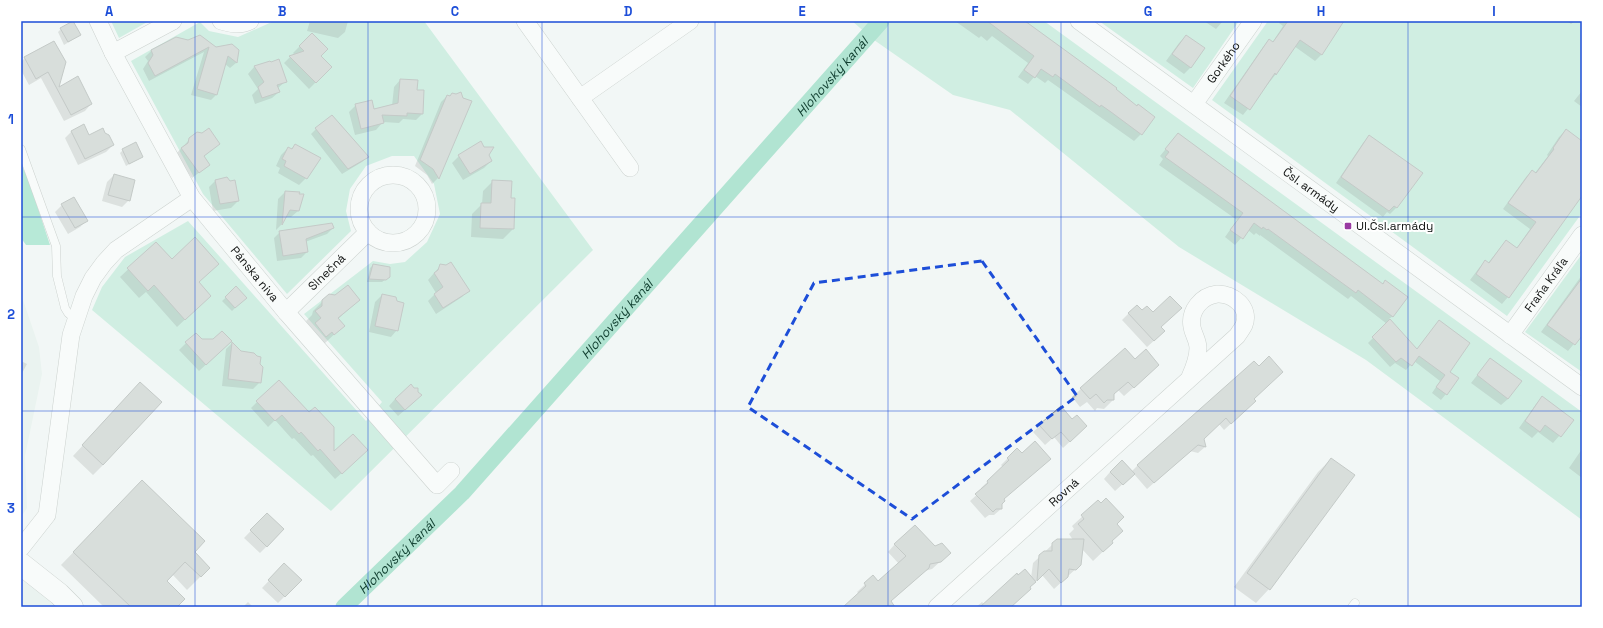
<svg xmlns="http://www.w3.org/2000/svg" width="1603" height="628" font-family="'Space Grotesk',sans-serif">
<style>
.built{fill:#e0eee8}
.green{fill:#a7e3cb}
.forest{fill:#70d8b2}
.shadow{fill:#0003}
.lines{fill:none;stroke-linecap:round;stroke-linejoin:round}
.canal{stroke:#63cca7;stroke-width:17}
.building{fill:#b8bebb;stroke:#8c928f}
.lane-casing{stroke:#9fa5a2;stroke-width:9}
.street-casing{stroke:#9fa5a2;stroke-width:18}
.secondary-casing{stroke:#9fa5a2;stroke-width:23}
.lane{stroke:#fff;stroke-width:8}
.street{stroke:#fff;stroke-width:17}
.secondary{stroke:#fff;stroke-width:22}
.marked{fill:none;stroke:#1d4ed8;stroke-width:3;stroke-dasharray:8 5;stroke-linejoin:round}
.grid{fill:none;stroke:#1d4ed8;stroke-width:1;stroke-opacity:0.55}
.poi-dot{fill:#993aa2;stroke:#fff;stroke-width:1.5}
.labels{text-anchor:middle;stroke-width:4;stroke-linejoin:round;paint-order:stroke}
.street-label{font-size:12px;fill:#101211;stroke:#fff}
.poi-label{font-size:12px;fill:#101211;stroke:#fff;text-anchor:start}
.water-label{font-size:13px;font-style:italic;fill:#0f3e2f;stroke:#fff}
.neatline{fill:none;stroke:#1d4ed8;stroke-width:1.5}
.grid-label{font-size:13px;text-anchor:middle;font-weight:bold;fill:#1d4ed8}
</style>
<rect width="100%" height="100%" fill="#f2f7f5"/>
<path class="built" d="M 21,294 L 39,347 L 42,374 L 25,456 L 27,508 L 21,517 Z
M 21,571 L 55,607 L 21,607 Z"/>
<path class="green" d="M 111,21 L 149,21 L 119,38 Z
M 274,21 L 424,21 L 593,250 L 331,511 L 92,310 L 102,287 L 125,257 L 188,221 L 366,421 L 382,402 L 304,314 L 373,261 L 390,264 L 405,262 L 427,242 L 440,214 L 434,184 L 414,156 L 392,156 L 366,166 L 350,189 L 346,211 L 351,231 L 287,294 L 203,194 L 131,61 L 200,22 L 209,31 L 238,37 Z
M 852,21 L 1044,21 L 1582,412 L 1582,520 L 1366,360 L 1179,247 L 1010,110 L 953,95 L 874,40 Z
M 1099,21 L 1239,21 L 1193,88 Z
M 1268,21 L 1582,21 L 1582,213 L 1507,316 L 1212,100 Z
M 1582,254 L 1582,372 L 1525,332 Z"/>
<path class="forest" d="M 21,163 L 30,184 L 50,245 L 26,245 L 21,238 Z"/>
<path class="shadow" d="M 310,21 L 348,21 L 345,32 L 338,38 L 307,31 Z
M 955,21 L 1023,21 L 1141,134 L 1134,141 L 1048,80 L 1045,83 L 1035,76 L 1028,84 L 1018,77 L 1028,63 L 992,36 L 987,41 L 981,36 L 979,38 Z
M 1204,21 L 1223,21 L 1216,29 Z
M 1280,21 L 1343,21 L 1322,54 L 1315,61 L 1294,46 L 1276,74 L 1243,115 L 1224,103 L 1263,47 L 1269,40 L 1272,43 L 1283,26 L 1279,23 Z
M 1567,21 L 1575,21 L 1571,24 Z
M 61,29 L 80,35 L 64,45 L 58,32 Z
M 312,34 L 320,56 L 331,67 L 309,89 L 284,63 L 290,57 L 295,55 L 293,53 Z
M 1186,36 L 1191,67 L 1184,74 L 1166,61 L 1179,43 Z
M 176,38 L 215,48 L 238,50 L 236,63 L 230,68 L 225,64 L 217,94 L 211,100 L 191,95 L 204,52 L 149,81 L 143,69 L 148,61 L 145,57 L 151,51 Z
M 54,42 L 57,88 L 91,104 L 85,111 L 64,121 L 41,78 L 29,85 L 21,70 L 21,62 L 25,58 Z
M 269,62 L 286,81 L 278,88 L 279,92 L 272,98 L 255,104 L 252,95 L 258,89 L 248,74 L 254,67 Z
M 400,80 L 416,91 L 422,114 L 416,120 L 403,119 L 399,123 L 383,122 L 376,130 L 355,135 L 349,112 L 356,105 L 374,110 L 392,106 L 394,87 Z
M 1582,91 L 1582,107 L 1574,101 Z
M 456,95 L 471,101 L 438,178 L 432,184 L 427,175 L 415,166 L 441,102 L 447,96 Z
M 316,129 L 367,157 L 362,162 L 342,174 L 311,134 Z
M 1566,130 L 1582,142 L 1582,194 L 1508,297 L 1502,304 L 1470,280 L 1479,268 L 1485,262 L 1488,263 L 1506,241 L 1516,249 L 1530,229 L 1503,209 L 1526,177 L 1532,171 L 1535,173 L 1548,156 L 1547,155 L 1559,137 Z
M 72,131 L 89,136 L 105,134 L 113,145 L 106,152 L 78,165 L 65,138 Z
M 1178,134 L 1382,284 L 1385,281 L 1393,316 L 1389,319 L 1416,350 L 1439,321 L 1448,372 L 1446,394 L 1441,400 L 1432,393 L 1440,381 L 1414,361 L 1406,370 L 1395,363 L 1390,367 L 1368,343 L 1387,324 L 1351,296 L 1348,299 L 1260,235 L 1260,236 L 1256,233 L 1254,235 L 1248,230 L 1235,245 L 1225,237 L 1237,220 L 1159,165 L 1163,159 L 1160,156 Z
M 1369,136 L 1421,173 L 1396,208 L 1390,214 L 1387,212 L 1383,217 L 1336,183 L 1363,143 Z
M 190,139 L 219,144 L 203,157 L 209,165 L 192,178 L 175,155 Z
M 295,145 L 306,178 L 299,185 L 278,173 L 280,168 L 276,166 L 281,155 L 288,148 L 291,149 Z
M 123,150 L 142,157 L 126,166 L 120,153 Z
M 459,156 L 488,156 L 491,161 L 484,168 L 463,180 L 452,163 Z
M 114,175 L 129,200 L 122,207 L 102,201 L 107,182 Z
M 216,180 L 238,201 L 231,208 L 213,211 L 209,187 Z
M 493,181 L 510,199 L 513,229 L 503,239 L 471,237 L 472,214 L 482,204 L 483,191 Z
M 285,192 L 298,211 L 291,217 L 285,217 L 281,225 L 276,230 L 278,199 Z
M 62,205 L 87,220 L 80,227 L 68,234 L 55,212 Z
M 333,228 L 327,234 L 305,242 L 307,252 L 301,258 L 277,261 L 274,238 L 280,232 Z
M 156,243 L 171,261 L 198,283 L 210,296 L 177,327 L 146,292 L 139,298 L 120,277 Z
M 373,265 L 386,279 L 382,282 L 367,282 L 370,268 Z
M 441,265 L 468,290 L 462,297 L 436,314 L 428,301 L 436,293 L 428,280 Z
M 1582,275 L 1582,334 L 1568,351 L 1541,332 Z
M 236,288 L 245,298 L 232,311 L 222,301 Z
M 382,295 L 397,330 L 391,337 L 369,332 L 375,302 Z
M 359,300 L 338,319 L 343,326 L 324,344 L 306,333 L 311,328 L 306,321 L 312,315 L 313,311 L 323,301 Z
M 1129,313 L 1160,327 L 1157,338 L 1147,347 L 1122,320 Z
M 201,340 L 224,348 L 199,371 L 179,350 L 186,343 Z
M 232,343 L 241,352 L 259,364 L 260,382 L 253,389 L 222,386 L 226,349 Z
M 1125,349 L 1149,374 L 1124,396 L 1118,390 L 1113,394 L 1113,400 L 1104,409 L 1097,408 L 1095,411 L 1087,402 L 1080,407 L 1072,397 Z
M 1490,359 L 1508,399 L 1501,405 L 1471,383 Z
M 21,361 L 27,364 L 21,375 Z
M 130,394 L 103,465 L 93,475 L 73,456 Z
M 1542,397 L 1573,420 L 1553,443 L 1538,432 L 1532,438 L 1519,428 L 1536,404 Z
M 395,399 L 414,402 L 398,416 L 389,406 Z
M 1253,399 L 1248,408 L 1224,430 L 1219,424 L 1203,439 L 1205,447 L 1198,453 L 1190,451 L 1147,489 L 1134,474 L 1115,491 L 1104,479 L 1110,472 L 1131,472 L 1138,465 Z
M 257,402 L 309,414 L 333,453 L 360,457 L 335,479 L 313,455 L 311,456 L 294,438 L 292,439 L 275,420 L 268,427 L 251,408 Z
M 1040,426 L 1079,433 L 1063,448 L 1054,437 L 1045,445 L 1033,432 Z
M 1017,449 L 1022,455 L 1043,465 L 1003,499 L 1001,509 L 994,515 L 989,515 L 985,518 L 970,501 L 982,490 L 981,488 L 1003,467 L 1001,465 Z
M 1582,449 L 1582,478 L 1569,468 Z
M 1331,459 L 1269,589 L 1256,603 L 1234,587 L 1318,472 Z
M 129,495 L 209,568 L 187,590 L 172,574 L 166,581 L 175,607 L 104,607 L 61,565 Z
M 1098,502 L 1116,524 L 1110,541 L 1112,543 L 1093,561 L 1082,549 L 1080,565 L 1054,589 L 1042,575 L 1011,607 L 976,607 L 982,602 L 984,604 L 1018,576 L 1031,578 L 1033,563 L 1053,544 L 1073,540 L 1069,534 L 1074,529 L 1072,526 Z
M 267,514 L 283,530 L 260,553 L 244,538 Z
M 895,544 L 942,560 L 932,569 L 925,571 L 890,602 L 890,607 L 846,607 L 859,594 L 857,592 L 873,577 L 878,582 L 899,564 L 888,552 Z
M 284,565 L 301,580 L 278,603 L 262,588 Z
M 248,602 L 253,607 L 243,607 Z"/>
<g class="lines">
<path class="canal" id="s1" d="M 344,607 L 462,493 L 881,21"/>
</g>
<path class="building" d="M 73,21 L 81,35 L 68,42 L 60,28 Z
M 987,21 L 1025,21 L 1117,88 L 1116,89 L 1137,106 L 1138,104 L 1155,117 L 1142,135 L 1111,112 L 1101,105 L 1100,107 L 1055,74 L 1053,77 L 1041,69 L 1035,78 L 1024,70 L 1034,56 Z
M 1288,21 L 1344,21 L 1322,55 L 1300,40 L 1276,75 L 1275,73 L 1250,110 L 1230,96 L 1269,39 L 1273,42 Z
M 312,33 L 328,49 L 321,56 L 332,67 L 316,83 L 289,56 L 304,51 L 299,46 Z
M 200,35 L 216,47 L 232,44 L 239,50 L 237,63 L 228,56 L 217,95 L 197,89 L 209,47 L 155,76 L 148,63 L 153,55 L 151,50 L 176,37 L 188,40 Z
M 1186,35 L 1205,48 L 1191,68 L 1172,54 Z
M 54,41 L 66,62 L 59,87 L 78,76 L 92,104 L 71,115 L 48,72 L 36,79 L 24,57 Z
M 279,59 L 287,82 L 277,85 L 280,92 L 262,98 L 258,87 L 264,82 L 254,66 L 270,61 L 271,62 Z
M 400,79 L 418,80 L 417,90 L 424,90 L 423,114 L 407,113 L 407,116 L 382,115 L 384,123 L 361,129 L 355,104 L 372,100 L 374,109 L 398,103 Z
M 461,92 L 463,98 L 472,101 L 439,179 L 433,169 L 420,160 L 447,95 L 450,96 L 452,93 L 456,94 Z
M 332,115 L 369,157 L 348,169 L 315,128 Z
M 84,124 L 89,135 L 103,128 L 105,133 L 109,135 L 114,145 L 85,159 L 71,131 Z
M 209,128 L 220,144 L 204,156 L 210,165 L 199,173 L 181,148 L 188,143 L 189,138 L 197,132 L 202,133 Z
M 1566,129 L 1582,141 L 1582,196 L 1509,298 L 1476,274 L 1485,260 L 1489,263 L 1506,240 L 1517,248 L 1536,222 L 1508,203 L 1532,170 L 1536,173 L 1554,149 L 1553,148 Z
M 1178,133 L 1383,284 L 1385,280 L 1408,297 L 1393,317 L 1358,290 L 1356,293 L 1338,280 L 1268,229 L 1267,230 L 1263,227 L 1262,229 L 1254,223 L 1243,239 L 1230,230 L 1243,213 L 1165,157 L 1169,152 L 1165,149 Z
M 1369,135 L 1423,173 L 1397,208 L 1394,206 L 1389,211 L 1341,177 Z
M 481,141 L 484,147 L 494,147 L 489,155 L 492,161 L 470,174 L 458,155 Z
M 136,142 L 143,157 L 129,164 L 122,149 Z
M 295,144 L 321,158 L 307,179 L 284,166 L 286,161 L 282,159 L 288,147 L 292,149 Z
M 114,174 L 135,180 L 130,201 L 108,195 Z
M 227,177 L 230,181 L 235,180 L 239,201 L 220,204 L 215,180 Z
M 492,180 L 512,181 L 511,198 L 515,198 L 514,229 L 480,228 L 481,203 L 491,203 Z
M 285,191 L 300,192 L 299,194 L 304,194 L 299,211 L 290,210 L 282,225 Z
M 74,197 L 88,221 L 75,228 L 61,204 Z
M 332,223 L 334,228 L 306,239 L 308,252 L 283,256 L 279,231 Z
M 195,237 L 219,264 L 199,282 L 211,296 L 185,320 L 154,285 L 148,291 L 127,268 L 156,242 L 172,259 Z
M 451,262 L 470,291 L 443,308 L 434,294 L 443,287 L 434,273 L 438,270 L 440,264 L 446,265 Z
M 373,264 L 390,267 L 390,277 L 386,280 L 369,279 Z
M 1582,278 L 1582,336 L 1575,345 L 1547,325 Z
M 348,285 L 360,300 L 338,318 L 345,326 L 334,335 L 332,332 L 326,337 L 315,323 L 321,318 L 315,311 L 322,306 L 322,300 L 329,294 L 335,295 Z
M 236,286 L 247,298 L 235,308 L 225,297 Z
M 382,294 L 396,297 L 397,301 L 404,303 L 398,331 L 375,326 Z
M 1170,296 L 1182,308 L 1161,327 L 1165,331 L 1154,341 L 1128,313 L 1137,305 L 1142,310 L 1147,306 L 1153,312 Z
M 1390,319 L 1417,349 L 1439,320 L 1470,343 L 1450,372 L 1459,378 L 1447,395 L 1436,387 L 1445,375 L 1419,356 L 1412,366 L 1401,358 L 1396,362 L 1372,337 Z
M 222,331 L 232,341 L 206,365 L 185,342 L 196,333 L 202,339 L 213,339 Z
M 232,342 L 241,351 L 254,353 L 257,356 L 261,357 L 260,364 L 263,367 L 261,383 L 228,379 Z
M 1125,348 L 1135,359 L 1146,349 L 1159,365 L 1134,388 L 1128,382 L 1114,394 L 1114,400 L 1107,400 L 1104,403 L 1096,394 L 1090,399 L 1080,388 Z
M 1269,356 L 1283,372 L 1254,399 L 1256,401 L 1231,424 L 1226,418 L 1204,439 L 1206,447 L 1198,445 L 1154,483 L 1137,465 L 1254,361 L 1259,366 Z
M 1490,358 L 1522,381 L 1508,399 L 1477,375 Z
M 279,380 L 309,412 L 315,407 L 334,427 L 334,451 L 353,434 L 368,450 L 342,474 L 320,449 L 318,451 L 301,432 L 299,434 L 282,415 L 275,421 L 256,401 Z
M 140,382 L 162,402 L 103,465 L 82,445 Z
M 411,384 L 414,388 L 418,388 L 418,392 L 422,395 L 405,410 L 395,399 Z
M 1542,396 L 1574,420 L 1561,437 L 1545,425 L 1540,432 L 1525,421 Z
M 1061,406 L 1072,419 L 1077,415 L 1087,426 L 1070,442 L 1061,432 L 1052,439 L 1039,425 Z
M 1035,441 L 1051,459 L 1004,499 L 1005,501 L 1002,504 L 1002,509 L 996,509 L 993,512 L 975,494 L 988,483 L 987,481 L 1009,460 L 1007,458 L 1017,448 L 1022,453 Z
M 1331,458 L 1355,475 L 1270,590 L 1247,573 Z
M 1122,460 L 1135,474 L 1123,485 L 1110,472 Z
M 142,480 L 205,541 L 195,552 L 210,568 L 201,577 L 185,562 L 167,581 L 185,599 L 177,607 L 131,607 L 73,552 Z
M 1106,498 L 1124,517 L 1117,524 L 1123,531 L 1112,541 L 1113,543 L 1103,552 L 1078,524 L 1084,519 L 1081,515 L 1098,500 L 1101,503 Z
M 267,513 L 284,529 L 267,547 L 250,530 Z
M 915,525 L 935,546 L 942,543 L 951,553 L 941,562 L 930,564 L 929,568 L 891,601 L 895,607 L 843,607 L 866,586 L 864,583 L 873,575 L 878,581 L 906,556 L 894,544 Z
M 1057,539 L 1084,539 L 1081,565 L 1076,570 L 1069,569 L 1068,577 L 1061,583 L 1049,569 L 1037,581 L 1039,555 L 1044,551 L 1052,551 L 1052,543 Z
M 284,563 L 302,580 L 285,597 L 268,580 Z
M 1025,569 L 1036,582 L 1030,587 L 1031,589 L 1011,607 L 980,607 L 1017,573 L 1018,575 Z"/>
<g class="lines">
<g class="lane-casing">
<path id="lane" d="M 21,149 L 56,246 L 57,276 L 65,308 L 68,313 L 75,319
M 1352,607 L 1355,603"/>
</g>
<g class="street-casing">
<g id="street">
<path id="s2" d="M 98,21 L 113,53 L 192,198 L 286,312 L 437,485 L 451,471"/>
<path d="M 221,21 C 231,24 240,26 250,21"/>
<path d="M 525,21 L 630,168"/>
<path id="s3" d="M 1079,21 L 1582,387"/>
<path d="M 113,53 L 173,21"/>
<path d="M 580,98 L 690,21"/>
<path id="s4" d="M 1194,104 L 1253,21"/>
<circle cx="393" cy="209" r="34"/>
<path id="s5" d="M 286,312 L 368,232"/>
<path id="s6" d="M 1510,335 L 1582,235"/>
<path d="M 21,548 L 47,515 L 71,335 L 84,296 L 93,278 L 104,263 L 116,250 L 192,198"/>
<path id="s7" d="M 937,607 L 1237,336 C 1239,333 1242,329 1244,325 C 1251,308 1233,293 1217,294 C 1201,296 1189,311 1192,327 C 1193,334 1198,340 1198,348 C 1198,358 1194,368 1190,377"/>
</g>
</g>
<g class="secondary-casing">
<path id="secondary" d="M 21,564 L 59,594 L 72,607"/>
</g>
<use href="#lane" class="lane"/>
<use href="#street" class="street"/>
<use href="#secondary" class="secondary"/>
</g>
<path d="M0 0H1603V628H0ZM 982,261 L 1077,396 L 912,519 L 748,407 L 814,283 Z" fill="#f2f7f5" fill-opacity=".55" fill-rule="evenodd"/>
<path class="marked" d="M 982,261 L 1077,396 L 912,519 L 748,407 L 814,283 Z"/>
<path class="grid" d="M 195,21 L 195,607M 368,21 L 368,607M 542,21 L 542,607M 715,21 L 715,607M 888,21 L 888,607M 1061,21 L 1061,607M 1235,21 L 1235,607M 1408,21 L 1408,607M 21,217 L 1582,217M 21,411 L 1582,411"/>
<rect class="poi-dot" x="1344" y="222" width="8" height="8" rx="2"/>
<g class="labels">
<g class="street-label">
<text dy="4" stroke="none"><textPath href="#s4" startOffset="51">Gorkého</textPath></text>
<text dy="4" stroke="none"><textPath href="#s3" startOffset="287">Čsl. armády</textPath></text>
<text dy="4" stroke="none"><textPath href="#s5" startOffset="57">Slnečná</textPath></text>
<text dy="4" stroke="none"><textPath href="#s2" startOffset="299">Pánska niva</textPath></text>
<text dy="4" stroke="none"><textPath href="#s6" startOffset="62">Fraňa Kráľa</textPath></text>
<text dy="4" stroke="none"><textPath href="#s7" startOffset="171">Rovná</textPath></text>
</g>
<g class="poi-label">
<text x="1356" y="230">Ul.Čsl.armády</text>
</g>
<g class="water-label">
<text dy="5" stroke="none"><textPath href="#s1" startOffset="721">Hlohovský kanál</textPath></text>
<text dy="5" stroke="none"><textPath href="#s1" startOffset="397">Hlohovský kanál</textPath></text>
<text dy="5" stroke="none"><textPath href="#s1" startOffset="73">Hlohovský kanál</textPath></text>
</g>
</g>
<rect width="1603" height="628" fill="none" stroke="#ffffff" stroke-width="44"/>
<rect x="22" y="22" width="1559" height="584" class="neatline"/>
<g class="grid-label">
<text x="109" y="16">A</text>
<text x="282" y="16">B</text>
<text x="455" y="16">C</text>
<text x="628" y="16">D</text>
<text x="802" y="16">E</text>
<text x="975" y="16">F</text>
<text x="1148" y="16">G</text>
<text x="1321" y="16">H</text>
<text x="1494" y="16">I</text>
<text x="11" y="124">1</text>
<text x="11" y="319">2</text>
<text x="11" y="513">3</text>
</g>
</svg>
